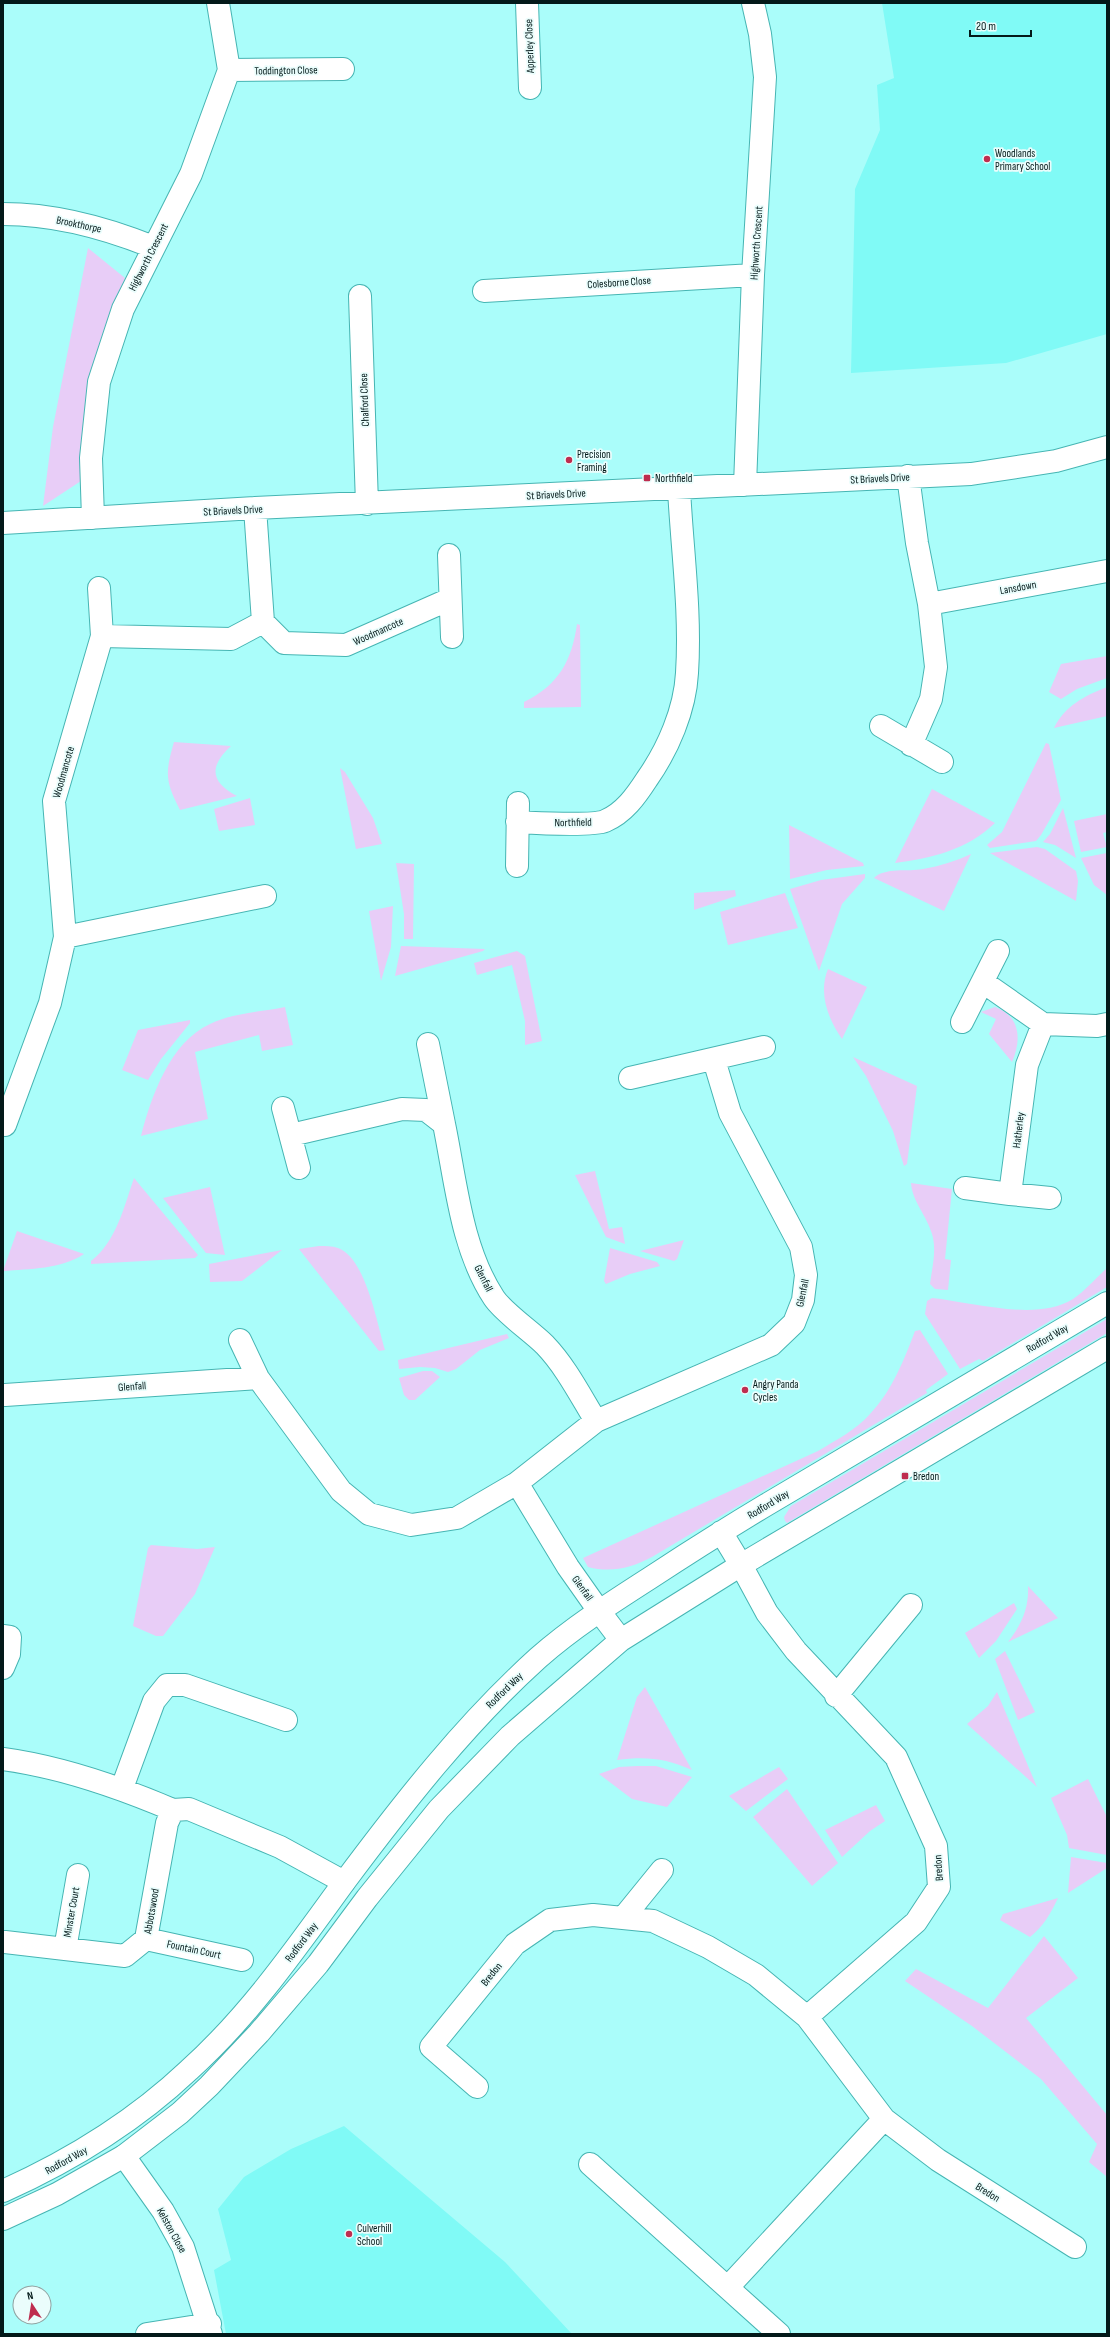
<svg xmlns="http://www.w3.org/2000/svg" width="1110" height="2337" font-family="'Sofia Sans Condensed',sans-serif">
<style>
.built{fill:#80faf6}
.green{fill:#e8cdf7}
.lines{fill:none;stroke-linecap:round;stroke-linejoin:round}
.street-casing{stroke:#46b5b3;stroke-width:24}
.secondary-casing{stroke:#46b5b3;stroke-width:24}
.street{stroke:#fff;stroke-width:22}
.secondary{stroke:#fff;stroke-width:22}
.poi-dot{fill:#be2d4f;stroke:#eafdfc;stroke-width:1.5}
.labels{text-anchor:middle;stroke-width:3.5;stroke-linejoin:round;paint-order:stroke}
.street-label{font-size:11px;fill:#031919;stroke:#eafdfc}
.poi-label{font-size:11px;fill:#031919;stroke:#eafdfc;text-anchor:start}
</style>
<rect width="100%" height="100%" fill="#aafdfa"/>
<path class="built" d="M 882,3 L 1107,3 L 1107,334 L 1006,363 L 851,373 L 855,189 L 880,130 L 877,85 L 894,78 Z
M 344,2126 L 505,2262 L 572,2334 L 226,2334 L 214,2270 L 231,2260 L 218,2209 L 244,2177 L 291,2149 Z"/>
<path class="green" d="M 88,248 L 125,278 L 103,340 L 86,415 L 81,481 L 43,506 L 53,427 Z
M 577,624 L 580,625 L 581,707 L 524,708 L 524,702 C 559,685 572,660 577,624 Z
M 1107,656 L 1107,678 L 1077,689 L 1061,699 L 1049,692 L 1061,664 Z
M 1107,687 L 1107,716 L 1054,728 C 1065,706 1084,696 1107,687 Z
M 174,742 L 231,746 C 209,766 210,782 237,796 L 180,810 C 165,781 165,773 174,742 Z
M 1046,743 L 1049,744 L 1061,800 L 1041,835 L 1036,841 L 990,848 L 987,845 L 1002,832 Z
M 340,768 L 345,772 L 373,818 L 382,844 L 356,849 Z
M 932,789 L 995,823 C 967,850 932,858 895,863 Z
M 250,798 L 255,825 L 219,831 L 214,809 Z
M 1063,808 L 1076,858 L 1055,845 L 1043,842 L 1050,834 Z
M 1107,814 L 1107,832 L 1103,833 L 1107,847 L 1081,852 L 1074,821 Z
M 789,825 L 863,863 L 864,866 L 827,870 L 790,879 Z
M 1037,847 L 1045,849 L 1076,871 L 1078,881 L 1076,901 L 990,853 Z
M 1107,853 L 1107,895 L 1094,885 L 1081,858 Z
M 971,854 L 944,911 L 874,878 C 885,867 908,872 923,869 C 940,866 956,861 971,854 Z
M 396,863 L 414,864 L 413,939 L 404,939 L 404,914 Z
M 865,874 L 865,878 L 842,904 L 819,971 L 790,889 L 821,880 Z
M 735,890 L 736,896 L 694,910 L 694,893 Z
M 785,893 L 798,928 L 728,945 L 720,912 Z
M 393,906 L 391,947 L 381,981 L 369,911 Z
M 401,946 L 485,949 L 483,951 L 395,976 Z
M 517,951 L 525,956 L 542,1041 L 525,1045 L 525,1021 L 512,965 L 477,975 L 474,963 Z
M 828,969 L 867,987 L 842,1039 C 828,1019 818,993 828,969 Z
M 285,1007 L 293,1045 L 262,1051 L 259,1035 L 195,1052 L 208,1119 L 141,1136 C 151,1097 170,1042 210,1024 C 232,1013 261,1012 285,1007 Z
M 995,1007 C 1020,1016 1022,1039 1012,1062 L 989,1034 L 996,1019 L 981,1012 Z
M 190,1020 L 190,1023 L 161,1059 L 148,1080 L 122,1070 L 138,1030 Z
M 853,1057 L 917,1086 L 907,1164 L 904,1166 L 893,1131 L 866,1076 Z
M 595,1171 L 609,1229 L 622,1227 L 625,1244 L 606,1237 L 575,1175 Z
M 134,1178 L 198,1255 L 195,1258 L 91,1264 L 91,1261 C 116,1242 124,1207 134,1178 Z
M 911,1183 L 952,1189 L 945,1259 L 951,1260 L 948,1290 L 935,1289 L 930,1284 C 932,1268 937,1250 932,1234 C 927,1216 912,1201 911,1183 Z
M 210,1187 L 225,1255 L 206,1253 L 163,1198 Z
M 17,1231 L 84,1254 C 61,1269 30,1269 3,1271 Z
M 684,1240 L 677,1259 L 674,1261 L 640,1251 Z
M 319,1246 C 325,1246 332,1246 338,1248 C 366,1258 377,1324 385,1350 L 379,1351 L 299,1249 Z
M 610,1248 L 657,1262 L 660,1266 L 630,1274 L 606,1284 L 604,1281 Z
M 282,1250 L 242,1281 L 210,1282 L 209,1264 Z
M 1107,1268 L 1107,1287 L 983,1361 L 979,1359 L 960,1369 L 925,1314 L 927,1301 L 932,1298 C 972,1302 1037,1322 1073,1299 C 1085,1291 1096,1278 1107,1268 Z
M 1107,1319 L 1107,1333 L 787,1523 L 785,1521 L 784,1517 L 791,1506 Z
M 920,1330 L 948,1374 L 926,1390 L 927,1393 L 652,1557 C 631,1568 611,1573 588,1567 L 583,1558 L 818,1451 C 836,1440 856,1430 870,1414 C 892,1391 904,1360 915,1331 Z
M 507,1334 L 509,1338 L 480,1350 L 456,1369 L 448,1372 L 435,1368 L 420,1367 L 399,1369 L 398,1360 Z
M 423,1371 L 432,1371 L 440,1377 L 415,1400 L 409,1400 L 404,1395 L 399,1378 Z
M 151,1545 L 197,1549 L 215,1547 L 195,1594 L 163,1636 L 156,1636 L 133,1626 L 148,1548 Z
M 1028,1586 L 1058,1618 L 1008,1642 C 1022,1624 1029,1608 1028,1586 Z
M 1014,1603 L 1017,1609 L 996,1641 L 979,1658 L 965,1633 Z
M 1005,1651 L 1035,1712 L 1018,1720 L 995,1659 Z
M 645,1687 L 692,1770 C 666,1758 645,1756 617,1760 L 637,1697 Z
M 997,1692 L 1037,1787 L 967,1724 L 988,1706 Z
M 637,1766 L 656,1766 L 692,1777 L 667,1807 L 632,1799 L 599,1774 L 619,1767 Z
M 779,1767 L 788,1779 L 746,1811 L 729,1796 Z
M 1088,1779 L 1107,1817 L 1107,1855 L 1069,1848 L 1067,1835 L 1051,1798 Z
M 787,1789 L 838,1863 L 812,1886 L 753,1817 Z
M 876,1805 L 885,1821 L 870,1831 L 842,1857 L 825,1830 Z
M 1071,1857 L 1107,1863 L 1107,1868 L 1068,1893 Z
M 1058,1898 C 1051,1913 1043,1927 1030,1937 L 1000,1920 L 1003,1914 Z
M 1044,1936 L 1078,1978 L 1026,2018 L 1107,2115 L 1107,2177 L 1089,2162 L 1097,2144 L 1041,2079 L 972,2026 L 905,1981 L 916,1969 L 988,2008 Z"/>
<g class="lines">
<g class="street-casing">
<path id="street" d="M 527,3 L 530,88
M 229,70 L 343,69
M 3,214 C 54,214 106,228 153,247
M 484,291 L 753,275
M 360,296 L 367,504
M 908,476 L 917,543 L 929,604 L 936,667 L 931,699 L 911,745
M 745,485 L 753,275 L 765,77 L 760,34 L 753,3
M 93,518 L 91,458 L 99,382 L 123,309 L 191,174 L 229,70 L 218,3
M 3,523 L 255,508 L 971,474 L 1056,461 L 1107,447
M 449,555 L 452,637
M 929,604 L 1107,571
M 263,622 L 284,643 L 346,645 L 450,599
M 102,636 L 231,639 L 263,622 L 255,508
M 881,726 L 942,762
M 517,822 C 534,823 593,826 605,821 C 624,813 636,796 647,779 C 668,749 685,710 687,673 C 691,612 682,549 679,489
M 517,866 L 518,803
M 65,937 L 265,896
M 983,982 L 1043,1024 L 1097,1026 L 1107,1024
M 962,1022 L 998,951
M 428,1044 L 444,1124
M 630,1078 L 764,1047
M 283,1108 L 299,1168
M 5,1125 L 50,1003 L 65,937 L 54,801 L 102,636 L 99,588
M 291,1135 L 402,1109 L 426,1110 L 444,1124 C 456,1182 461,1248 494,1298 C 504,1313 531,1331 545,1345 C 566,1367 580,1395 596,1421
M 965,1188 L 1010,1194 L 1027,1065 L 1043,1024
M 1010,1194 L 1050,1198
M 240,1340 L 258,1378 L 341,1491 L 369,1514 L 411,1525 L 457,1518 L 517,1483 L 596,1421 L 771,1345 L 794,1323 L 803,1300 L 806,1275 L 801,1247 L 730,1113 L 714,1060
M 5,1395 L 258,1378
M 517,1483 L 568,1567 L 599,1611
M 741,1565 L 767,1613 L 796,1651 L 896,1757 L 936,1846 L 939,1887 L 916,1922 L 807,2017
M 3,1636 L 10,1637 L 9,1654 L 3,1668
M 836,1696 L 911,1605
M 3,1759 C 62,1767 119,1787 173,1810
M 122,1788 L 154,1701 L 167,1685 L 185,1685 L 286,1720
M 623,1918 L 662,1870
M 146,1939 L 242,1960
M 5,1942 L 125,1956 L 146,1939 L 167,1823 L 173,1810 L 189,1809 L 280,1847 L 344,1882
M 65,1949 L 78,1875
M 477,2087 L 431,2047 L 515,1944 L 550,1920 L 593,1915 L 653,1921 L 708,1947 L 756,1975 L 807,2017 L 884,2119 L 938,2160 L 1075,2247
M 124,2156 L 163,2211 L 183,2247 L 211,2334
M 590,2164 L 779,2334
M 729,2286 L 884,2119
M 147,2334 L 210,2324"/>
</g>
<g class="secondary-casing">
<path id="secondary" d="M 721,1532 L 741,1565
M 599,1611 L 621,1640
M 3,2191 C 72,2160 134,2122 189,2070 C 250,2015 297,1947 345,1881 C 404,1802 465,1724 538,1658 C 572,1628 611,1603 650,1578 C 688,1553 726,1529 766,1505 C 879,1437 993,1370 1107,1303
M 3,2219 L 57,2194 L 124,2156 L 180,2113 L 209,2086 L 259,2033 L 318,1964 L 367,1898 L 439,1809 L 510,1736 L 621,1640 L 741,1565 L 1107,1348"/>
</g>
<use href="#street" class="street"/>
<use href="#secondary" class="secondary"/>
</g>
<g class="poi-dot">
<circle cx="987" cy="159" r="4"/>
<circle cx="569" cy="460" r="4"/>
<rect x="643" y="474" width="8" height="8" rx="2"/>
<circle cx="745" cy="1390" r="4"/>
<rect x="901" y="1472" width="8" height="8" rx="2"/>
<circle cx="349" cy="2234" r="4"/>
</g>
<g class="labels">
<g class="street-label">
<text transform="translate(529 46) rotate(-92)" y="4">Apperley Close</text>
<text transform="translate(286 70) rotate(-1)" y="4">Toddington Close</text>
<text transform="translate(79 224) rotate(12)" y="4">Brookthorpe</text>
<text transform="translate(756 243) rotate(-86)" y="4">Highworth Crescent</text>
<text transform="translate(148 257) rotate(-63)" y="4">Highworth Crescent</text>
<text transform="translate(619 282) rotate(-4)" y="4">Colesborne Close</text>
<text transform="translate(364 400) rotate(-92)" y="4">Chalford Close</text>
<text transform="translate(880 478) rotate(-3)" y="4">St Briavels Drive</text>
<text transform="translate(556 494) rotate(-3)" y="4">St Briavels Drive</text>
<text transform="translate(233 510) rotate(-3)" y="4">St Briavels Drive</text>
<text transform="translate(1018 587) rotate(-10)" y="4">Lansdown</text>
<text transform="translate(378 631) rotate(-24)" y="4">Woodmancote</text>
<text transform="translate(63 772) rotate(-74)" y="4">Woodmancote</text>
<text transform="translate(573 822) rotate(-1)" y="4">Northfield</text>
<text transform="translate(1018 1130) rotate(-83)" y="4">Hatherley</text>
<text transform="translate(484 1278) rotate(63)" y="4">Glenfall</text>
<text transform="translate(802 1293) rotate(-78)" y="4">Glenfall</text>
<text transform="translate(1047 1338) rotate(-30)" y="4">Rodford Way</text>
<text transform="translate(132 1386) rotate(-4)" y="4">Glenfall</text>
<text transform="translate(768 1504) rotate(-31)" y="4">Rodford Way</text>
<text transform="translate(583 1588) rotate(54)" y="4">Glenfall</text>
<text transform="translate(504 1690) rotate(-44)" y="4">Rodford Way</text>
<text transform="translate(938 1868) rotate(-94)" y="4">Bredon</text>
<text transform="translate(151 1911) rotate(-80)" y="4">Abbotswood</text>
<text transform="translate(71 1912) rotate(-80)" y="4">Minster Court</text>
<text transform="translate(301 1942) rotate(-53)" y="4">Rodford Way</text>
<text transform="translate(194 1949) rotate(12)" y="4">Fountain Court</text>
<text transform="translate(491 1974) rotate(-51)" y="4">Bredon</text>
<text transform="translate(66 2160) rotate(-29)" y="4">Rodford Way</text>
<text transform="translate(988 2192) rotate(32)" y="4">Bredon</text>
<text transform="translate(172 2230) rotate(61)" y="4">Kelston Close</text>
</g>
<g class="poi-label">
<text x="995" y="157">Woodlands<tspan x="995" dy="13">Primary School</tspan></text>
<text x="577" y="458">Precision<tspan x="577" dy="13">Framing</tspan></text>
<text x="655" y="482">Northfield</text>
<text x="753" y="1388">Angry Panda<tspan x="753" dy="13">Cycles</tspan></text>
<text x="913" y="1480">Bredon</text>
<text x="357" y="2232">Culverhill<tspan x="357" dy="13">School</tspan></text>
</g>
</g>
<rect width="1110" height="2337" fill="none" stroke="#031919" stroke-width="8"/>
<g transform="translate(32 2305) rotate(348)"><circle r="19" fill="#eafdfc" stroke="#8ea2a1"/>
<path d="M0-3L7 15L0 10L-7 15Z" fill="#be2d4f"/>
<text y="-6" font-size="11" font-weight="bold" text-anchor="middle" fill="#031919">N</text>
</g>
<path d="M970 30v6h61v-6" fill="none" stroke="#031919" stroke-width="2"/>
<text x="976" y="30" font-size="12" fill="#031919" stroke="#eafdfc" stroke-width="3" paint-order="stroke">20 m</text>
</svg>
